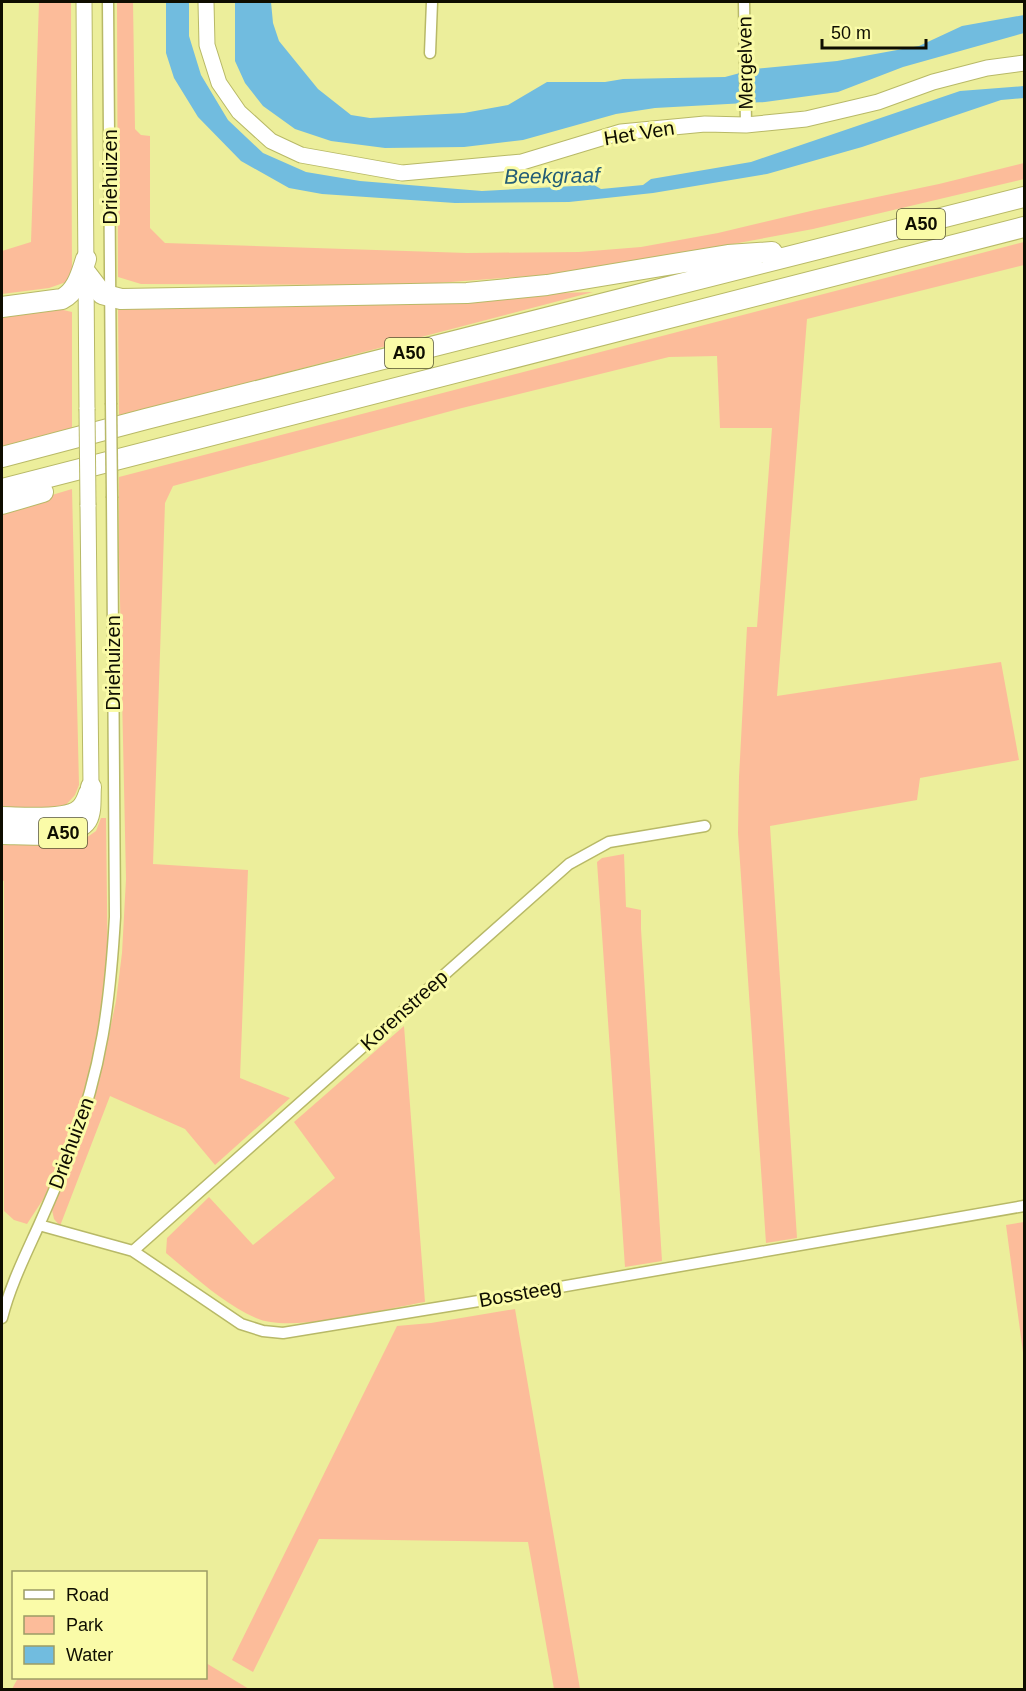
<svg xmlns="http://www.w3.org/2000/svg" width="1026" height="1691" font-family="Arial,sans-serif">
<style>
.green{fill:#fcbc9a}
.water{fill:#71bcdf}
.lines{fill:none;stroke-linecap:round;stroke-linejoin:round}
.street-casing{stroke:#b8b967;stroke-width:13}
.secondary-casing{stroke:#b8b967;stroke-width:17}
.highway-casing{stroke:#b8b967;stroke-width:22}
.street{stroke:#fff;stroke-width:10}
.secondary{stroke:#fff;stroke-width:15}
.highway{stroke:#fff;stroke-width:20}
.street-bridge-casing{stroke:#b8b967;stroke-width:13;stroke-linecap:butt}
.secondary-bridge-casing{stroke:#b8b967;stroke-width:17;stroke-linecap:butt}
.street-bridge{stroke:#fff;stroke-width:10}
.secondary-bridge{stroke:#fff;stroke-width:15}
.labels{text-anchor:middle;stroke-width:6;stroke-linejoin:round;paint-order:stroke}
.shield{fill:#fafba8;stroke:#555432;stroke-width:1.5}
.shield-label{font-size:18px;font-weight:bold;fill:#0e0d00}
.street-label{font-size:20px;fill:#0e0d00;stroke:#fafba8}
.water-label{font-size:21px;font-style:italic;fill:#235d76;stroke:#fafba8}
</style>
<rect width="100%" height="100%" fill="#ecee9b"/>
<path class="green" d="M 39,2 L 71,2 L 72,280 L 49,288 L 2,294 L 2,251 L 31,242 Z
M 117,2 L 133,2 L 135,129 L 141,135 L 150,136 L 150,228 L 165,243 L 467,253 L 579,252 L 641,247 L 718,233 L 815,210 L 939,184 L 1024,163 L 1024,179 L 813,229 L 584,272 L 411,285 L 141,284 L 118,277 Z
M 1024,242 L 1024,265 L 807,319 L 777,696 L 1001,662 L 1019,760 L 920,778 L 917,800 L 770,826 L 797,1238 L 766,1243 L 738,833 L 739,777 L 747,627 L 757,627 L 772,428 L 720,428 L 717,356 L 669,357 L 462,408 L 173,486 L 165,503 L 153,864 L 248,870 L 240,1078 L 290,1098 L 215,1165 L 185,1129 L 110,1096 L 60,1226 L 54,1219 L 52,1210 L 83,1136 L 100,1076 L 116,1001 L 122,953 L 126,879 L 119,554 L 119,477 Z
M 593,292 L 119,416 L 118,306 Z
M 59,309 L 72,312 L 72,428 L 2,446 L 2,313 Z
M 72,489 L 79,785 L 75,795 L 64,807 L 2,812 L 2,510 Z
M 101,818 L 106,818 L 108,987 L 92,1066 L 75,1124 L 44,1198 L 27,1224 L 14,1220 L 4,1211 L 4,881 L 2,880 L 2,841 L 83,840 L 96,831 Z
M 624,854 L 626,907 L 641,910 L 641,929 L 662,1261 L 625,1267 L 597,862 L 602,858 Z
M 404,1026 L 425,1302 C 384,1309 291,1334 256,1318 C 222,1303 194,1276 166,1253 L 167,1238 L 209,1197 L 253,1245 L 335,1178 L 294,1122 Z
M 1024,1222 L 1024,1360 L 1006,1225 Z
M 515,1309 L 580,1689 L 554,1689 L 528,1542 L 319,1539 L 253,1672 L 232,1660 L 397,1326 L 431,1323 Z
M 206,1663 L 249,1689 L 12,1689 L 18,1678 L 206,1678 Z"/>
<path class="water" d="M 166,2 L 189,2 L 189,36 L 201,75 L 228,120 L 263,153 L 306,172 L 360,181 L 482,191 L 594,185 L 601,189 L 643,185 L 651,179 L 751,162 L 960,91 L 1024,86 L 1024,98 L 1001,100 L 862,147 L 767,174 L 653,193 L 569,202 L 455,203 L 322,194 L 289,188 L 241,161 L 198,117 L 174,78 L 166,53 Z
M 235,2 L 271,2 L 273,23 L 279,41 L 318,89 L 351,115 L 370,118 L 464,113 L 508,105 L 547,82 L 605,82 L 623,79 L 725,77 L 755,69 L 837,61 L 919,46 L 962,26 L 1024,15 L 1024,33 L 903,67 L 838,92 L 765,102 L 655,108 L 616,114 L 523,140 L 464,147 L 385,148 L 331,141 L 295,129 L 263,106 L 245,83 L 235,61 Z"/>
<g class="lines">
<g class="street-casing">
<path id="street" d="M 108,2 L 111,403
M 744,2 L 746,125
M 430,53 L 432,2
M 39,1225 L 133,1251 L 241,1324 L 263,1331 L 283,1333 L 497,1298 L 1024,1206
M 133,1251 L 569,864 L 609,842 L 705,826
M 2,1318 C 10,1286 25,1256 39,1225 C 50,1200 61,1175 71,1149 C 102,1069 110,1002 115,917 L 112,498"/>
</g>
<g class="secondary-casing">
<path id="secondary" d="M 84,2 L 87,409
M 206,2 L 207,45 L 219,83 L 239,112 L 271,141 L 301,155 L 402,173 L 522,162 L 621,132 L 705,124 L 746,125 L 806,119 L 878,102 L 933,82 L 987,68 L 1024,63
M 88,505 L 91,787"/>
</g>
<g class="highway-casing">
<path id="highway" d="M 86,273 L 102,294 L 121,299 L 467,293 L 547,285 L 728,255 L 772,252
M 2,307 L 62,299 C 77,291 81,274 86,259
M 2,457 L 146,419 L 1024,197
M 2,489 L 1024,227
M 2,504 L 43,492
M 2,817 C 20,817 66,822 80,809 C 85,805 87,799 89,793
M 2,834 C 23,834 74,840 87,820 C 92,811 90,797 91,787"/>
</g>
<use href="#street" class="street"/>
<use href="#secondary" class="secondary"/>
<use href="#highway" class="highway"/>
<g class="street-bridge-casing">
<path id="street-bridge" d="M 111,403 L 112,498"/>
</g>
<g class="secondary-bridge-casing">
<path id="secondary-bridge" d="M 87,409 L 88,505"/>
</g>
<use href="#street-bridge" class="street-bridge"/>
<use href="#secondary-bridge" class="secondary-bridge"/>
</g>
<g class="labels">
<g class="shield">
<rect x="897" y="209" width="48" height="30" rx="4.5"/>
<rect x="385" y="338" width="48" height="30" rx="4.5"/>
<rect x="39" y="818" width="48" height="30" rx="4.5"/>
</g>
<g class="shield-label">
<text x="921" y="230">A50</text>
<text x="409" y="359">A50</text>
<text x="63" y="839">A50</text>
</g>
<g class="street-label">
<text transform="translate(745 63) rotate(-91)" y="7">Mergelven</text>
<text transform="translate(639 133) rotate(-9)" y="7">Het Ven</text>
<text transform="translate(110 177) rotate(-90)" y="7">Driehuizen</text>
<text transform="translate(113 663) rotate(-90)" y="7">Driehuizen</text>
<text transform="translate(404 1010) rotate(-42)" y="7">Korenstreep</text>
<text transform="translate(71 1143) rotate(-70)" y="7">Driehuizen</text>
<text transform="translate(520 1293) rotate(-10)" y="7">Bossteeg</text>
</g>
<g class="water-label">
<text transform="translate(552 176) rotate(-1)" y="7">Beekgraaf</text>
</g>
</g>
<rect width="1026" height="1691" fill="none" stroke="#0e0d00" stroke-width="6"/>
<rect x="12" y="1571" width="195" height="108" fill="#fafba8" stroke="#9c9c65" stroke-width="1.5"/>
<rect x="24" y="1590" width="30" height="9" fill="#ffffff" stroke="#9c9c65" stroke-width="1.5"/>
<text x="66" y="1601" font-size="18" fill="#0e0d00">Road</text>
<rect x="24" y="1616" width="30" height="18" fill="#fcbc9a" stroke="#9c9c65" stroke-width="1.5"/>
<text x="66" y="1631" font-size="18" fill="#0e0d00">Park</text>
<rect x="24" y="1646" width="30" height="18" fill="#71bcdf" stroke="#9c9c65" stroke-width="1.5"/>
<text x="66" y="1661" font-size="18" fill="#0e0d00">Water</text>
<path d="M822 39v9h104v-9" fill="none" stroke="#0e0d00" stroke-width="3"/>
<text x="831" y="39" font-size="18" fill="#0e0d00" stroke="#fafba8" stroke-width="4.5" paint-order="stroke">50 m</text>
</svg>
